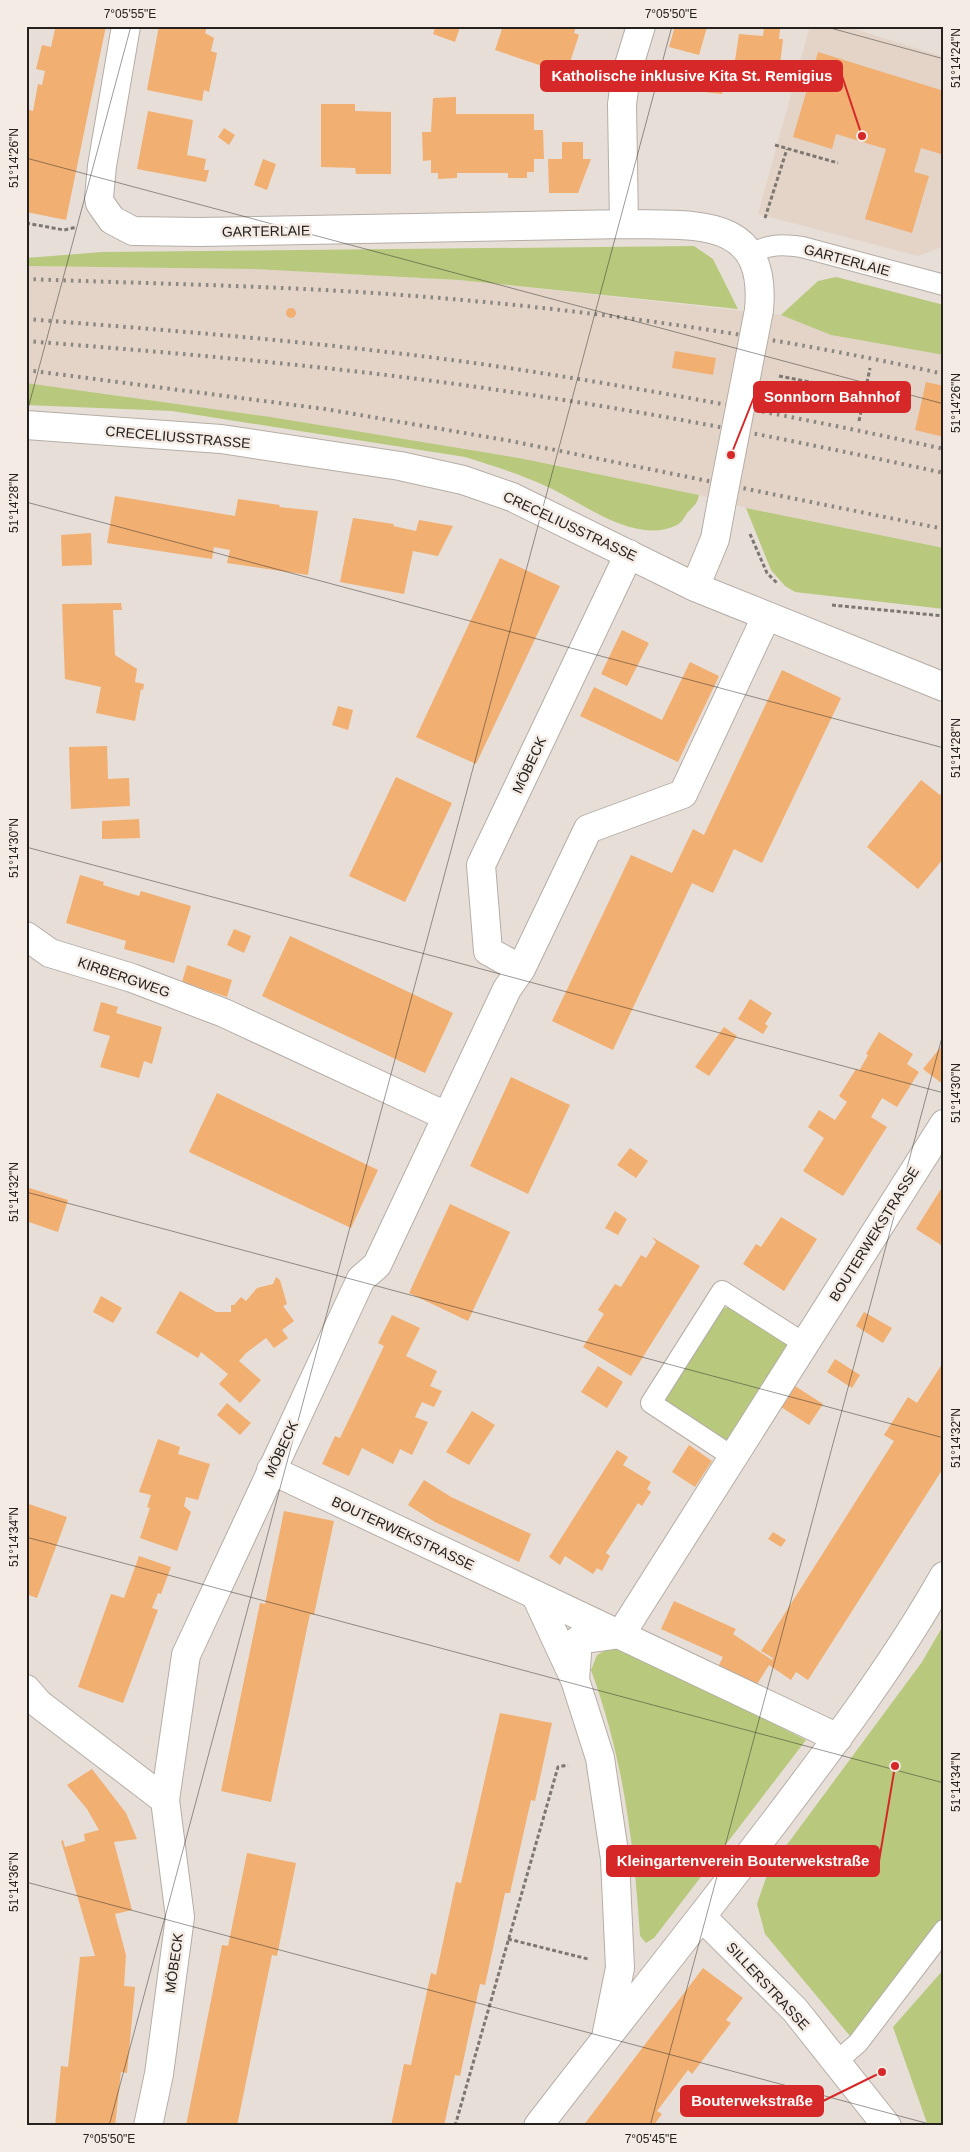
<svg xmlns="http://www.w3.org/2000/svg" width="970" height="2152" font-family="Helvetica,sans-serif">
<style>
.built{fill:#e3d4c7}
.green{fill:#b8c97d}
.building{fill:#f1af72}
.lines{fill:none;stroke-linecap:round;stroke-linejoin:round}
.lane-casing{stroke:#b5ada6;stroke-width:22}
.street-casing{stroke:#b5ada6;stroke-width:30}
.path{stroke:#7d7772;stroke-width:3;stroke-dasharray:4 2.5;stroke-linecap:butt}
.lane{stroke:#fff;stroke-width:20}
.street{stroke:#fff;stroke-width:28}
.rail{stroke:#8d8782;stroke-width:4;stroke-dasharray:2.5 5;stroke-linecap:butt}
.street-bridge-casing{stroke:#b5ada6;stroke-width:30;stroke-linecap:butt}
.street-bridge{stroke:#fff;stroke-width:28}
.ticks{fill:none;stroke:#24211e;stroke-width:1;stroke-opacity:0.45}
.labels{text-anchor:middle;stroke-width:5;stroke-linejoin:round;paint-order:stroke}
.street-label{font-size:14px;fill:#24211e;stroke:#f4ebe4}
.leader{fill:none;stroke:#d62828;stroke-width:2}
.callout-dot{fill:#d62828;stroke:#f4ebe4;stroke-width:2}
.callout{fill:#d62828;stroke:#d62828;stroke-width:2}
.callout-label{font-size:15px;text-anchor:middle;font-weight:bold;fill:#fff}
.neatline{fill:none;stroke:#24211e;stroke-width:2}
.ticks-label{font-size:12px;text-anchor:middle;fill:#24211e}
</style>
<rect width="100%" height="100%" fill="#e7ded7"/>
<path class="built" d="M 810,26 L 845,26 L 944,57 L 944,246 L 918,256 L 758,214 Z
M 26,266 L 252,269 L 459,280 L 781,315 L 831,335 L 944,355 L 944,548 L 746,508 L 699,495 L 519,458 L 271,417 L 26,383 Z"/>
<path class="green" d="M 694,246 L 713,259 L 738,309 L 459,280 L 252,269 L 26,266 L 26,258 L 102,252 Z
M 836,277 L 944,305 L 944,355 L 831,335 L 781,315 L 818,281 Z
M 26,383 L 271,417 L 519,458 L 699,495 C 698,503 693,507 687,513 C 685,517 681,523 677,525 C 636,545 586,505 550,488 C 522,475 494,466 465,457 L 172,411 L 26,405 Z
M 746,508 L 944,548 L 944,609 L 795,592 L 785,586 L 771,570 Z
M 728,1307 L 790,1346 L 729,1444 L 665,1402 L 666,1396 L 721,1309 Z
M 944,1624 L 944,1932 L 850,2036 L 765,1934 L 757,1904 L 769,1869 L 922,1662 Z
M 611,1647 L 629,1650 L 806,1740 L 654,1938 L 646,1943 L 640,1936 C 634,1843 623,1757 591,1670 L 597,1655 Z
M 944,1969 L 944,2126 L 928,2126 L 893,2027 Z"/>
<path class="building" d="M 50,26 L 106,26 L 66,220 L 26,212 L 28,136 L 26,109 L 33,111 L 38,84 L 42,85 L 45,71 L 36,69 L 42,45 L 51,47 L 55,29 L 50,28 Z
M 159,26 L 207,26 L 205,33 L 214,38 L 211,51 L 217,53 L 209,92 L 204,90 L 202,101 L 147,90 Z
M 436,26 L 458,26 L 460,27 L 455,42 L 433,34 Z
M 503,26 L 576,26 L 574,33 L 579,35 L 566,74 L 495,50 Z
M 675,26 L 707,27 L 699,55 L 669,47 Z
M 764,27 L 780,29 L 779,39 L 783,39 L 779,73 L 734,67 L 739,34 L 763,36 Z
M 818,52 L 944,91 L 944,155 L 921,148 L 914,172 L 929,176 L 912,233 L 865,219 L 886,149 L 836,134 L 832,149 L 793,137 Z
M 697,76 L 724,80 L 722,94 L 695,91 Z
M 456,97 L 456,114 L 534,114 L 534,130 L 543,130 L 544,159 L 534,159 L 534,172 L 527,172 L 527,178 L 508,178 L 508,173 L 457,173 L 457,178 L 438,179 L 438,173 L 431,173 L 431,160 L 423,161 L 422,132 L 431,132 L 433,98 Z
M 321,104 L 355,104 L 355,111 L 391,112 L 391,174 L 356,174 L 355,168 L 321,167 Z
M 148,111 L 193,120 L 187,155 L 206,159 L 204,170 L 209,170 L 206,182 L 137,169 Z
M 224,128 L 235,135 L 229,145 L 218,137 Z
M 562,142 L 583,142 L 583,159 L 591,159 L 578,193 L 549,193 L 548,159 L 562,159 Z
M 263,159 L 276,164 L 267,190 L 254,185 Z
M286 313a5 5 0 1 1 10 0a5 5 0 1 1-10 0Z
M 675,351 L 716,358 L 713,375 L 672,368 Z
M 768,381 L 793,387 L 790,396 L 765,391 Z
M 926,382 L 944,386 L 944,437 L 915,430 Z
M 115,496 L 235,516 L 238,499 L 280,505 L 279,507 L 318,511 L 308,575 L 227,563 L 230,550 L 214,547 L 212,559 L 107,543 Z
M 353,518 L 394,524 L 393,526 L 416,531 L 419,520 L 453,526 L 438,556 L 413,551 L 404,594 L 340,582 Z
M 91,533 L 92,565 L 62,566 L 61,535 Z
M 500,558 L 560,586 L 476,764 L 416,737 Z
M 121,603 L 122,610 L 113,610 L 115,655 L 137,669 L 135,682 L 144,684 L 143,690 L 141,689 L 135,721 L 96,713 L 101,687 L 65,679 L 62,604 Z
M 622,630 L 649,643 L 627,686 L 601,674 Z
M 690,662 L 719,676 L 678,762 L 580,716 L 594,687 L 662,720 Z
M 782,670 L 841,698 L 762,863 L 734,849 L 713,893 L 692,883 L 613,1050 L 552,1021 L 631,855 L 672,873 L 693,829 L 704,835 Z
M 338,706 L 353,710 L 348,730 L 332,725 Z
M 107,746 L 108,779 L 129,778 L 130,806 L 71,809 L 69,747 Z
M 396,777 L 452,803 L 405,902 L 349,876 Z
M 921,780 L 940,795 L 944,790 L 944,858 L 918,889 L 867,847 Z
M 139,819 L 140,838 L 102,839 L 102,821 Z
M 80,875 L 104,882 L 103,885 L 139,896 L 141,891 L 191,906 L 174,963 L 124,949 L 126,941 L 66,923 Z
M 234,929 L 251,936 L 244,953 L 227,945 Z
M 290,936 L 453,1013 L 425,1073 L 262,996 Z
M 187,965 L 232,980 L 227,997 L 182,982 Z
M 750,999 L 772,1013 L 765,1024 L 768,1026 L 763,1034 L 738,1019 Z
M 101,1002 L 118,1007 L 116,1013 L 162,1027 L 152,1064 L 144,1061 L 139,1078 L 100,1067 L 110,1036 L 93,1031 Z
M 724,1027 L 737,1036 L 709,1076 L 695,1067 Z
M 879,1032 L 913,1054 L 907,1064 L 919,1072 L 897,1107 L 882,1098 L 871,1117 L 887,1127 L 843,1196 L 803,1171 L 824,1138 L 808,1127 L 819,1110 L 835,1120 L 847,1102 L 839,1096 L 856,1069 L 859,1071 L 868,1055 L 866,1054 Z
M 944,1043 L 944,1085 L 923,1069 Z
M 511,1077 L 570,1105 L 528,1194 L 470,1166 Z
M 217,1093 L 378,1170 L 351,1228 L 189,1152 Z
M 630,1148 L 648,1161 L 636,1178 L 617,1165 Z
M 944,1184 L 944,1241 L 941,1245 L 916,1229 Z
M 26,1187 L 68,1200 L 58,1232 L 26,1221 Z
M 450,1204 L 510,1232 L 468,1321 L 409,1293 Z
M 615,1211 L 627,1219 L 618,1235 L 605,1228 Z
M 781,1217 L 817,1239 L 784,1291 L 743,1264 L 756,1244 L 761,1247 Z
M 652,1237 L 700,1266 L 631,1376 L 583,1347 L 604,1314 L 598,1310 L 615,1284 L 621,1287 L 641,1255 L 646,1258 L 656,1242 Z
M 276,1277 L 280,1280 L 287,1304 L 283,1306 L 294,1321 L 282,1330 L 288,1338 L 274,1348 L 266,1338 L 246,1353 L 239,1361 L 261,1380 L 240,1403 L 219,1384 L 228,1374 L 201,1352 L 198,1358 L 156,1333 L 180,1291 L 216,1312 L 231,1312 L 231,1305 L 234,1305 L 241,1297 L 246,1301 L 257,1288 L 273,1284 Z
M 101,1296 L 122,1308 L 113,1323 L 93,1312 Z
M 864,1312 L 892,1328 L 883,1343 L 856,1326 Z
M 392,1315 L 420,1328 L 406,1356 L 437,1371 L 430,1386 L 442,1391 L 434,1407 L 422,1402 L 415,1417 L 428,1422 L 412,1455 L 400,1449 L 393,1464 L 362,1448 L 349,1476 L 322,1464 L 335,1436 L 340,1438 L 355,1407 L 384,1346 L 378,1343 Z
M 835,1359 L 860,1375 L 852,1388 L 827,1372 Z
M 944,1361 L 944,1467 L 808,1680 L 796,1672 L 791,1680 L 769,1665 L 756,1686 L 719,1665 L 723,1657 L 661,1629 L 674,1601 L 736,1629 L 733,1634 L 772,1660 L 773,1658 L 761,1651 L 894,1441 L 884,1435 L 908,1397 L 917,1403 Z
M 598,1366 L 623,1382 L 607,1408 L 581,1392 Z
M 795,1386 L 823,1404 L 809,1425 L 781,1407 Z
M 227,1403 L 251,1423 L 240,1435 L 217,1415 Z
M 472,1411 L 495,1425 L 469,1465 L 446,1452 Z
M 158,1439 L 180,1447 L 178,1454 L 210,1464 L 198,1500 L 186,1497 L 184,1506 L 191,1512 L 177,1551 L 140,1538 L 150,1508 L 147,1507 L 151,1495 L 139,1492 Z
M 689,1445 L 712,1461 L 695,1487 L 672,1472 Z
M 617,1450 L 628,1457 L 623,1465 L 651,1482 L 647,1489 L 651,1492 L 642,1506 L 638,1503 L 606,1553 L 610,1556 L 602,1571 L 597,1568 L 593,1574 L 565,1556 L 560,1565 L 549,1557 Z
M 424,1480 L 451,1497 L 531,1534 L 519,1562 L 435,1522 L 408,1505 Z
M 26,1503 L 67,1517 L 37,1598 L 26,1594 Z
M 284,1511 L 334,1521 L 314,1615 L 310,1614 L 271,1802 L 221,1791 L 260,1603 L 265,1604 Z
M 773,1532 L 786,1540 L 781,1547 L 768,1539 Z
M 139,1556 L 171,1567 L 161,1594 L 158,1593 L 152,1608 L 158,1610 L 123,1703 L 78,1687 L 111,1594 L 124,1598 Z
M 500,1713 L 552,1723 L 535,1801 L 531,1800 L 510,1893 L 505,1893 L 485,1985 L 480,1984 L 460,2076 L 455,2075 L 444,2126 L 391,2126 L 404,2064 L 411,2065 L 431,1973 L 436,1975 L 456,1882 L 461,1883 Z
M 92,1769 L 126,1813 L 137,1839 L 114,1842 L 132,1910 L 115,1914 L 126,1955 L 124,1986 L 135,1987 L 127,2073 L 121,2072 L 115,2126 L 55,2126 L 61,2066 L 68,2067 L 80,1957 L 95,1956 L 61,1841 L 63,1840 L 65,1847 L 85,1841 L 84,1834 L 99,1830 L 87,1809 L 67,1785 Z
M 247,1853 L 296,1863 L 277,1956 L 272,1955 L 237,2126 L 186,2126 L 222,1945 L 228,1946 Z
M 703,1968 L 743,1998 L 726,2020 L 731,2023 L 692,2074 L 688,2070 L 657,2111 L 662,2114 L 653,2126 L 583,2126 Z"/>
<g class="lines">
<g class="lane-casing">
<path id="lane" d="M 750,254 C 769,244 782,244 802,247 L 944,285
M 733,1457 L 651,1403 L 722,1291 L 805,1344
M 835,2063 L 858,2043 L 944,1930"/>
</g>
<g class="street-casing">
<path id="street" d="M 126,26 L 102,166 L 99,197 L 100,203 L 112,220 L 133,231 L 199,232 L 624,224 C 692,226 768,214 759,310
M 624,224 L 622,104 L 626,75 L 641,26
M 26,425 L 221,439 L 400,466 L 463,480 L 512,497 L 695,587 L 944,687
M 695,587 L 715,539 L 721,506
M 26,936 L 50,953 L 132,978 L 224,1013 L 446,1116
M 521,969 L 488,951 L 481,865 L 629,554
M 271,1470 C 460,1560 649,1647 838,1738
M 536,1596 L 575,1680 L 600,1758 L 615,1859 L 620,1968 L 607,2032
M 575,1680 L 578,1640 L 621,1634 L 944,1124
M 26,1689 L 39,1704 L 165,1800
M 702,1917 L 795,2010 L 887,2126
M 148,2126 L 159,2074 L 180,1917 L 165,1800 L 186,1655 L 361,1279 L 377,1265 L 507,989 L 521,969 L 588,829 L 683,794 L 766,617
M 538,2126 C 618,2022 700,1920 779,1816 C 838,1738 896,1661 944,1576"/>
</g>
<path class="path" d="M 775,145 L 838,163
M 765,218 L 787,149
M 26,223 L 64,230 L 77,227
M 779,376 L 865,393
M 787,390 L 862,404
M 859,421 L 870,368
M 750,534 L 767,573 L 777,583
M 832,605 L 944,616
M 508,1939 L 588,1959
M 455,2126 L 558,1767 L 568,1765"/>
<use href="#lane" class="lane"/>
<use href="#street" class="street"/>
<path class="rail" d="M 26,279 C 131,283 237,285 342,291 C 543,303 747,330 944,374
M 26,319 C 192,332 358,345 522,370 C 663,392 804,418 944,449
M 26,341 C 190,354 355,368 518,393 C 661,414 802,442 944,473
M 26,370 L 325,409 L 511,441 L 944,529"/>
<g class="street-bridge-casing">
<path id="street-bridge" d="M 721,506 L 759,310"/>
</g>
<use href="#street-bridge" class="street-bridge"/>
</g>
<path class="ticks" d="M 823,26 L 944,59M 26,158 L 944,404M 26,416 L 131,26M 26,502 L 944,748M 26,847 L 944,1093M 26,1192 L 944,1438M 26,1537 L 944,1783M 26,1882 L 937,2126M 109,2126 L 672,26M 650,2126 L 944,1030"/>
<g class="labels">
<g class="street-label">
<text transform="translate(266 231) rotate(-1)" y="5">GARTERLAIE</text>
<text transform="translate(847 260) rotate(15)" y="5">GARTERLAIE</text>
<text transform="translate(178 437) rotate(5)" y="5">CRECELIUSSTRASSE</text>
<text transform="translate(570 526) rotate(25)" y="5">CRECELIUSSTRASSE</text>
<text transform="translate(529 765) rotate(-65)" y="5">MÖBECK</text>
<text transform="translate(124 977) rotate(19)" y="5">KIRBERGWEG</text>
<text transform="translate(874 1234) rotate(-58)" y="5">BOUTERWEKSTRASSE</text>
<text transform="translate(281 1449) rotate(-65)" y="5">MÖBECK</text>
<text transform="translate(403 1533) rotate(25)" y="5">BOUTERWEKSTRASSE</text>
<text transform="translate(174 1963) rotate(-82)" y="5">MÖBECK</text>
<text transform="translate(768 1986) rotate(47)" y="5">SILLERSTRASSE</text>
</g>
</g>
<path class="leader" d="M862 136L842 76M731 455L754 397M895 1766L879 1861M882 2072L823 2101"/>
<g class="callout-dot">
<circle cx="862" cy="136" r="5"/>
<circle cx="731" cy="455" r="5"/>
<circle cx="895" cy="1766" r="5"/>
<circle cx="882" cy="2072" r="5"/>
</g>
<g class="callout">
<rect x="541" y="61" width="301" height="30" rx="5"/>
<rect x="754" y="382" width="156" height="30" rx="5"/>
<rect x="607" y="1846" width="272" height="30" rx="5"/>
<rect x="681" y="2086" width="142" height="30" rx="5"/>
</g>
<g class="callout-label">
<text x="692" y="81">Katholische inklusive Kita St. Remigius</text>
<text x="832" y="402">Sonnborn Bahnhof</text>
<text x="743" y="1866">Kleingartenverein Bouterwekstraße</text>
<text x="752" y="2106">Bouterwekstraße</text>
</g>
<rect width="970" height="2152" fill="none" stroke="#f4ebe4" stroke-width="55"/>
<rect x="28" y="28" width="914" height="2096" class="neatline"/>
<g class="ticks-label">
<text x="130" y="18">7°05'55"E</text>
<text x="671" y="18">7°05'50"E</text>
<text transform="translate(956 58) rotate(-90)" y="4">51°14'24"N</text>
<text transform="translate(14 158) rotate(-90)" y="4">51°14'26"N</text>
<text transform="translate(956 403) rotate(-90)" y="4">51°14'26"N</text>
<text transform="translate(14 503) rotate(-90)" y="4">51°14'28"N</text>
<text transform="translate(956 748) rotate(-90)" y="4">51°14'28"N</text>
<text transform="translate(14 848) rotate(-90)" y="4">51°14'30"N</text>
<text transform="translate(956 1093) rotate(-90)" y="4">51°14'30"N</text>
<text transform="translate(14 1192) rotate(-90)" y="4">51°14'32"N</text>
<text transform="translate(956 1438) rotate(-90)" y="4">51°14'32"N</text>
<text transform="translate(14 1537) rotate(-90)" y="4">51°14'34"N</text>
<text transform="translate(956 1782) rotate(-90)" y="4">51°14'34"N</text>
<text transform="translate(14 1882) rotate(-90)" y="4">51°14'36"N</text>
<text x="109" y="2143">7°05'50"E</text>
<text x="651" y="2143">7°05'45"E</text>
</g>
</svg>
